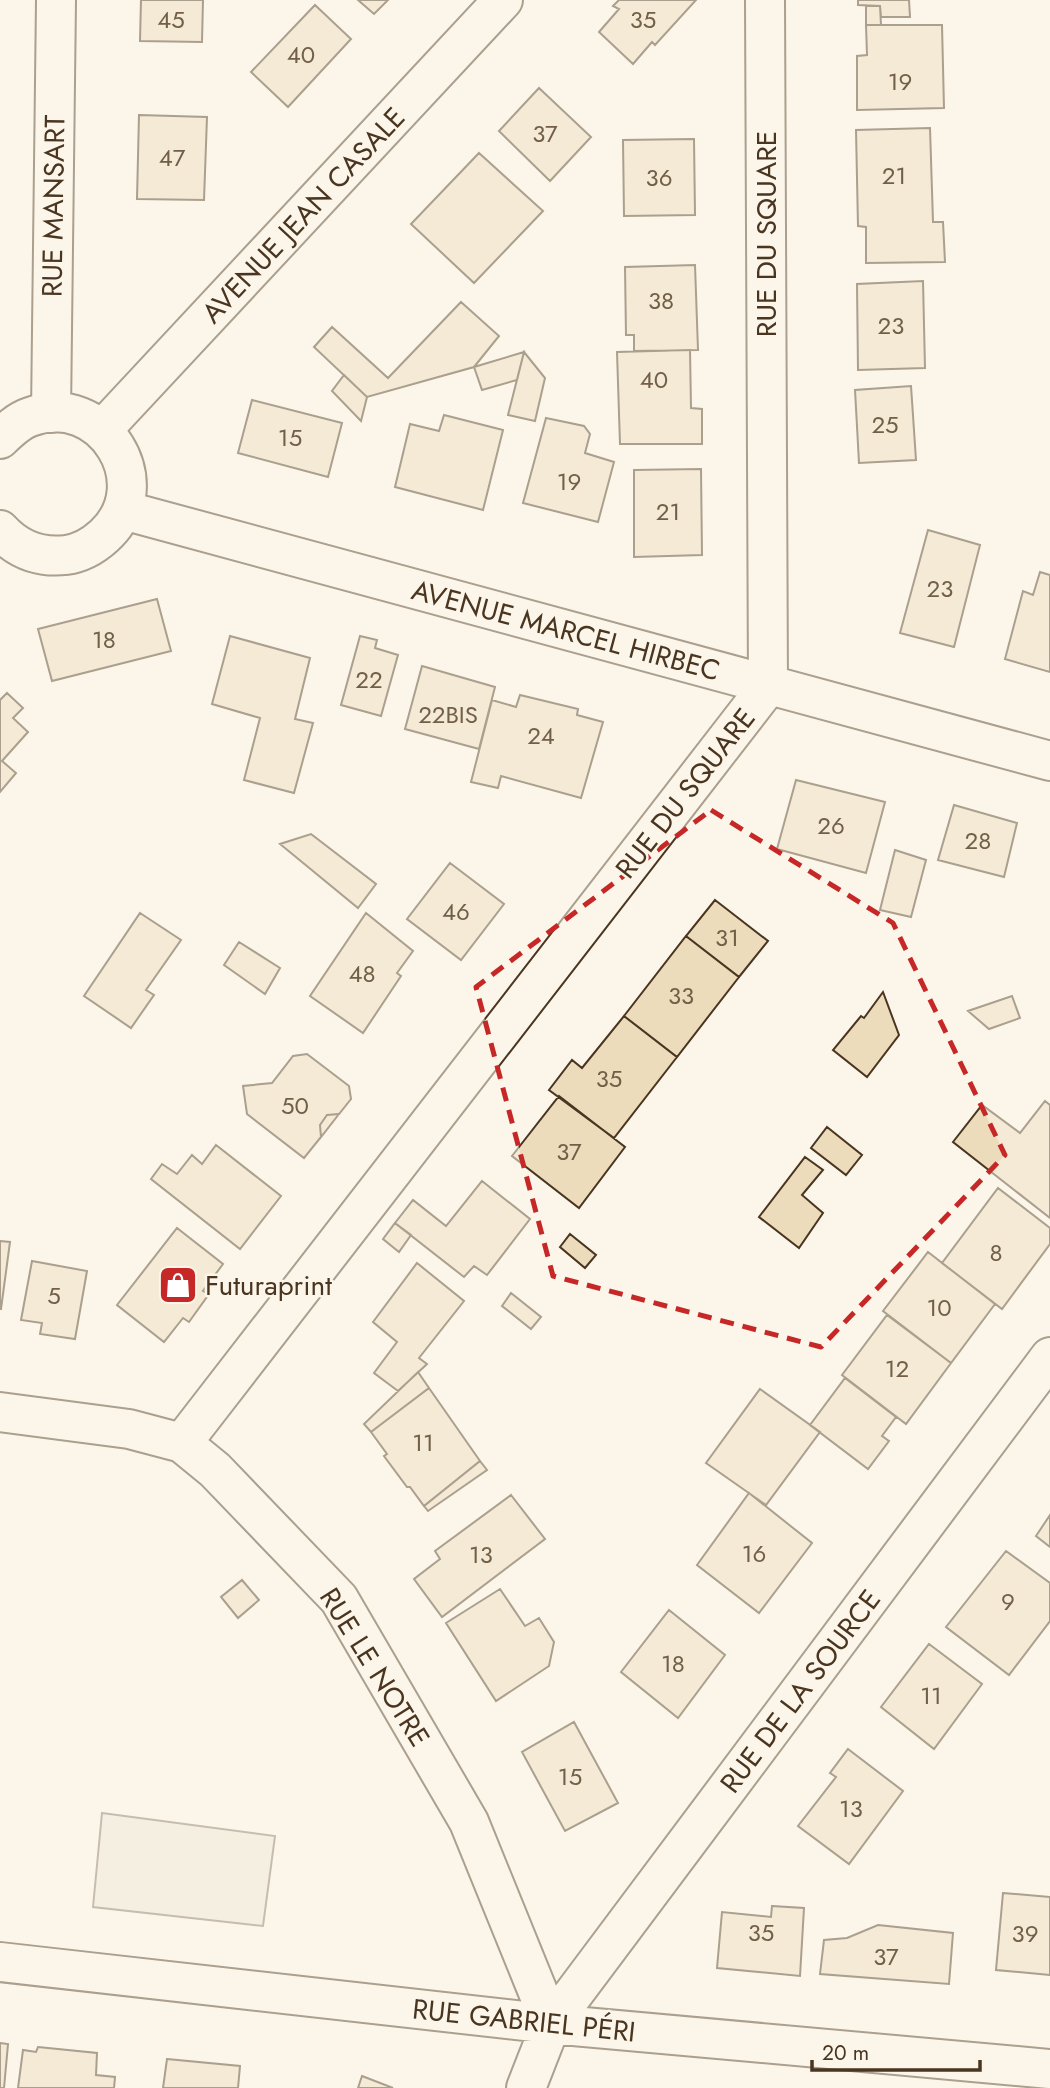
<svg xmlns="http://www.w3.org/2000/svg" width="1050" height="2088" font-family="Jost,sans-serif">
<style>
.green{fill:#ede6d9;stroke:#887966;stroke-width:2}
.building{fill:#ecdcbc;stroke:#4a3520;stroke-width:2}
.lines{fill:none;stroke-linecap:round;stroke-linejoin:round}
.minor-casing{stroke:#4a3520;stroke-width:42}
.minor{stroke:#fbf6e9;stroke-width:38}
.marked{fill:none;stroke:#c62828;stroke-width:5;stroke-dasharray:14 9;stroke-linejoin:round}
.labels{text-anchor:middle;stroke-width:5;stroke-linejoin:round;paint-order:stroke}
.number-label{font-size:24px;fill:#725f47}
.street-label{font-size:28px;fill:#4a3520;stroke:#fbf6e9}
.poi-label{font-size:28px;fill:#4a3520;stroke:#fbf6e9;text-anchor:start}
</style>
<rect width="100%" height="100%" fill="#fbf6e9"/>
<path class="green" d="M 102,1813 L 275,1836 L 263,1926 L 93,1907 Z"/>
<path class="building" d="M 141,0 L 203,0 L 202,42 L 140,41 Z
M 358,0 L 388,0 L 374,14 Z
M 619,0 L 696,0 L 655,45 L 652,42 L 633,64 L 599,32 L 619,9 L 613,6 Z
M 858,0 L 909,0 L 910,17 L 881,17 L 880,6 L 858,5 Z
M 315,5 L 351,39 L 288,107 L 251,72 Z
M 866,6 L 880,6 L 881,25 L 866,25 Z
M 866,25 L 942,25 L 944,108 L 857,110 L 857,56 L 867,55 Z
M 539,88 L 591,137 L 550,181 L 499,131 Z
M 139,115 L 207,117 L 204,200 L 137,199 Z
M 930,128 L 933,222 L 943,222 L 945,262 L 866,263 L 866,227 L 858,226 L 856,130 Z
M 694,139 L 695,215 L 624,216 L 623,140 Z
M 479,153 L 543,211 L 474,283 L 411,224 Z
M 695,265 L 698,350 L 634,351 L 634,335 L 626,335 L 625,267 Z
M 923,281 L 925,368 L 858,370 L 857,284 Z
M 461,302 L 499,336 L 474,367 L 367,397 L 314,347 L 332,327 L 388,378 Z
M 690,350 L 691,408 L 702,409 L 702,444 L 620,444 L 617,352 Z
M 524,352 L 545,378 L 535,421 L 508,415 Z
M 524,352 L 517,380 L 482,390 L 474,367 Z
M 344,375 L 367,397 L 361,421 L 332,391 Z
M 911,386 L 916,460 L 859,463 L 855,390 Z
M 252,400 L 342,423 L 328,477 L 238,453 Z
M 444,415 L 503,430 L 483,510 L 395,487 L 410,424 L 439,431 Z
M 546,418 L 584,426 L 590,434 L 585,453 L 614,462 L 598,522 L 523,503 Z
M 701,469 L 702,555 L 634,557 L 634,470 Z
M 928,530 L 980,545 L 954,647 L 900,633 Z
M 1040,572 L 1050,575 L 1050,672 L 1005,659 L 1023,591 L 1033,595 Z
M 157,599 L 171,651 L 52,681 L 38,629 Z
M 230,636 L 310,658 L 295,719 L 313,723 L 294,793 L 244,780 L 260,718 L 212,704 Z
M 360,636 L 377,640 L 375,648 L 398,655 L 381,716 L 341,705 Z
M 422,666 L 495,687 L 479,749 L 405,729 Z
M 7,693 L 23,708 L 13,718 L 28,732 L 2,761 L 16,773 L 0,792 L 0,700 Z
M 520,695 L 578,709 L 577,715 L 603,722 L 581,798 L 501,776 L 498,788 L 471,782 L 492,700 L 516,707 Z
M 796,780 L 885,802 L 866,873 L 777,849 Z
M 954,805 L 1017,823 L 1004,877 L 938,860 Z
M 311,834 L 376,884 L 358,908 L 280,844 Z
M 895,850 L 926,860 L 911,917 L 880,910 Z
M 450,863 L 504,904 L 461,960 L 407,919 Z
M 715,900 L 768,941 L 739,977 L 686,936 Z
M 140,913 L 181,940 L 146,990 L 154,995 L 131,1028 L 84,996 Z
M 366,913 L 413,951 L 397,973 L 401,976 L 363,1033 L 310,996 Z
M 686,936 L 739,977 L 677,1057 L 624,1016 Z
M 239,942 L 280,968 L 265,994 L 224,965 Z
M 883,992 L 899,1035 L 867,1077 L 833,1050 L 861,1016 L 864,1018 Z
M 1012,996 L 1020,1018 L 989,1029 L 968,1011 Z
M 624,1016 L 677,1057 L 614,1138 L 549,1090 L 572,1060 L 582,1068 Z
M 307,1054 L 349,1086 L 351,1099 L 339,1114 L 327,1115 L 320,1125 L 321,1137 L 304,1158 L 247,1114 L 243,1086 L 272,1083 L 293,1056 Z
M 559,1096 L 625,1147 L 579,1208 L 512,1156 Z
M 1045,1101 L 1050,1105 L 1050,1218 L 953,1142 L 982,1105 L 1020,1133 Z
M 339,1114 L 321,1137 L 320,1125 L 327,1115 Z
M 827,1127 L 862,1155 L 846,1175 L 811,1148 Z
M 216,1145 L 281,1196 L 240,1249 L 151,1179 L 162,1164 L 177,1174 L 192,1155 L 202,1164 Z
M 805,1157 L 823,1170 L 802,1195 L 823,1213 L 799,1248 L 759,1217 Z
M 482,1181 L 530,1219 L 487,1275 L 474,1266 L 464,1277 L 395,1223 L 413,1200 L 446,1226 Z
M 998,1188 L 1050,1228 L 1050,1244 L 1002,1309 L 942,1263 Z
M 395,1223 L 411,1235 L 399,1252 L 383,1239 Z
M 177,1228 L 223,1264 L 203,1291 L 209,1294 L 189,1322 L 183,1318 L 164,1342 L 117,1305 Z
M 570,1234 L 596,1255 L 585,1268 L 560,1247 Z
M 0,1241 L 10,1242 L 1,1309 L 0,1309 Z
M 928,1252 L 995,1304 L 951,1363 L 883,1311 Z
M 32,1261 L 87,1271 L 75,1339 L 40,1334 L 42,1323 L 21,1320 Z
M 417,1263 L 464,1301 L 419,1358 L 427,1364 L 398,1391 L 374,1373 L 397,1342 L 373,1322 Z
M 511,1293 L 541,1317 L 531,1329 L 502,1306 Z
M 887,1315 L 951,1363 L 906,1424 L 842,1375 Z
M 418,1372 L 429,1388 L 371,1432 L 364,1424 Z
M 845,1378 L 896,1417 L 882,1436 L 889,1441 L 868,1469 L 810,1425 Z
M 429,1388 L 480,1461 L 424,1506 L 410,1487 L 407,1487 L 384,1456 L 387,1454 L 371,1432 Z
M 760,1389 L 820,1432 L 766,1505 L 706,1463 Z
M 480,1461 L 487,1470 L 428,1511 L 424,1506 Z
M 749,1493 L 812,1543 L 759,1613 L 697,1565 Z
M 511,1495 L 545,1539 L 442,1617 L 414,1579 L 440,1559 L 435,1551 Z
M 1050,1515 L 1050,1547 L 1036,1536 Z
M 1006,1551 L 1050,1583 L 1050,1621 L 1009,1675 L 946,1627 Z
M 242,1580 L 259,1600 L 238,1618 L 221,1597 Z
M 500,1589 L 525,1626 L 539,1618 L 554,1642 L 549,1666 L 496,1701 L 446,1623 Z
M 669,1610 L 725,1655 L 678,1718 L 621,1672 Z
M 929,1644 L 982,1684 L 934,1749 L 881,1707 Z
M 574,1722 L 618,1803 L 565,1831 L 522,1752 Z
M 848,1749 L 903,1791 L 849,1864 L 798,1826 L 836,1777 L 830,1773 Z
M 1003,1893 L 1050,1897 L 1050,1975 L 996,1970 Z
M 772,1906 L 804,1908 L 800,1976 L 717,1968 L 722,1912 L 771,1917 Z
M 878,1925 L 953,1933 L 949,1984 L 820,1974 L 824,1940 L 847,1938 Z
M 0,2043 L 8,2044 L 4,2088 L 0,2088 Z
M 38,2047 L 97,2053 L 96,2075 L 115,2077 L 114,2088 L 18,2088 L 23,2050 L 36,2052 Z
M 167,2059 L 240,2066 L 238,2088 L 163,2088 Z
M 362,2076 L 393,2088 L 358,2088 Z"/>
<g class="lines">
<g class="minor-casing">
<path id="minor" d="M 51,413 L 56,0
M 102,430 L 503,0
M 0,439 C 9,430 18,421 30,417 C 102,390 161,484 104,536 C 93,546 81,553 66,555 C 40,558 18,550 0,530
M 123,510 L 1050,761
M 0,1412 L 129,1429 L 182,1443 L 215,1470 L 339,1599 L 469,1822 L 551,2024
M 182,1443 L 768,686 L 765,0
M 0,1962 L 551,2024 L 1050,2069
M 526,2088 L 551,2024 L 1050,1357"/>
</g>
<use href="#minor" class="minor"/>
</g>
<path d="M0 0H1050V2088H0ZM 711,810 L 893,923 L 1005,1155 L 821,1347 L 553,1276 L 476,987 Z" fill="#fbf6e9" fill-opacity=".55" fill-rule="evenodd"/>
<path class="marked" d="M 711,810 L 893,923 L 1005,1155 L 821,1347 L 553,1276 L 476,987 Z"/>
<defs>
<g id="shop-square" transform="scale(2.0125)"><rect x="-9" y="-9" width="18" height="18" rx="4" fill="#c62828" stroke="#fbf6e9"/><path d="M-5-2.5h2.3a2.7 3.5 0 0 1 5.4 0H5L5.5 6h-11ZM-1.5-2.5h3a1.5 2.3 0 0 0-3 0Z" fill="#fff"/></g>
</defs>
<g fill-rule="evenodd">
<use href="#shop-square" x="178" y="1285"/>
</g>
<g class="labels">
<g class="number-label">
<text x="171" y="28">45</text>
<text x="643" y="28">35</text>
<text x="301" y="63">40</text>
<text x="900" y="90">19</text>
<text x="545" y="142">37</text>
<text x="172" y="166">47</text>
<text x="894" y="184">21</text>
<text x="659" y="186">36</text>
<text x="661" y="309">38</text>
<text x="891" y="334">23</text>
<text x="654" y="388">40</text>
<text x="885" y="433">25</text>
<text x="290" y="446">15</text>
<text x="569" y="490">19</text>
<text x="668" y="520">21</text>
<text x="940" y="597">23</text>
<text x="104" y="648">18</text>
<text x="369" y="688">22</text>
<text x="448" y="723">22BIS</text>
<text x="541" y="744">24</text>
<text x="831" y="834">26</text>
<text x="978" y="849">28</text>
<text x="456" y="920">46</text>
<text x="727" y="946">31</text>
<text x="362" y="982">48</text>
<text x="681" y="1004">33</text>
<text x="609" y="1087">35</text>
<text x="295" y="1114">50</text>
<text x="569" y="1160">37</text>
<text x="996" y="1261">8</text>
<text x="54" y="1304">5</text>
<text x="939" y="1316">10</text>
<text x="897" y="1377">12</text>
<text x="423" y="1451">11</text>
<text x="754" y="1562">16</text>
<text x="481" y="1563">13</text>
<text x="1008" y="1610">9</text>
<text x="673" y="1672">18</text>
<text x="931" y="1704">11</text>
<text x="570" y="1785">15</text>
<text x="851" y="1817">13</text>
<text x="761" y="1941">35</text>
<text x="1025" y="1942">39</text>
<text x="886" y="1965">37</text>
</g>
<g class="street-label">
<text transform="translate(53 206) rotate(-89)" y="10">RUE MANSART</text>
<text transform="translate(303 215) rotate(-47)" y="10">AVENUE JEAN CASALE</text>
<text transform="translate(766 234) rotate(-90)" y="10">RUE DU SQUARE</text>
<text transform="translate(566 630) rotate(15)" y="10">AVENUE MARCEL HIRBEC</text>
<text transform="translate(685 793) rotate(-52)" y="10">RUE DU SQUARE</text>
<text transform="translate(375 1667) rotate(58)" y="10">RUE LE NOTRE</text>
<text transform="translate(800 1691) rotate(-53)" y="10">RUE DE LA SOURCE</text>
<text transform="translate(524 2020) rotate(6)" y="10">RUE GABRIEL PÉRI</text>
</g>
<g class="poi-label">
<text x="205" y="1295">Futuraprint</text>
</g>
</g>
<path d="M812 2060v10h168v-10" fill="none" stroke="#4a3520" stroke-width="3.5"/>
<text x="822" y="2060" font-size="21" fill="#4a3520" stroke="#fbf6e9" stroke-width="5" paint-order="stroke">20 m</text>
</svg>
